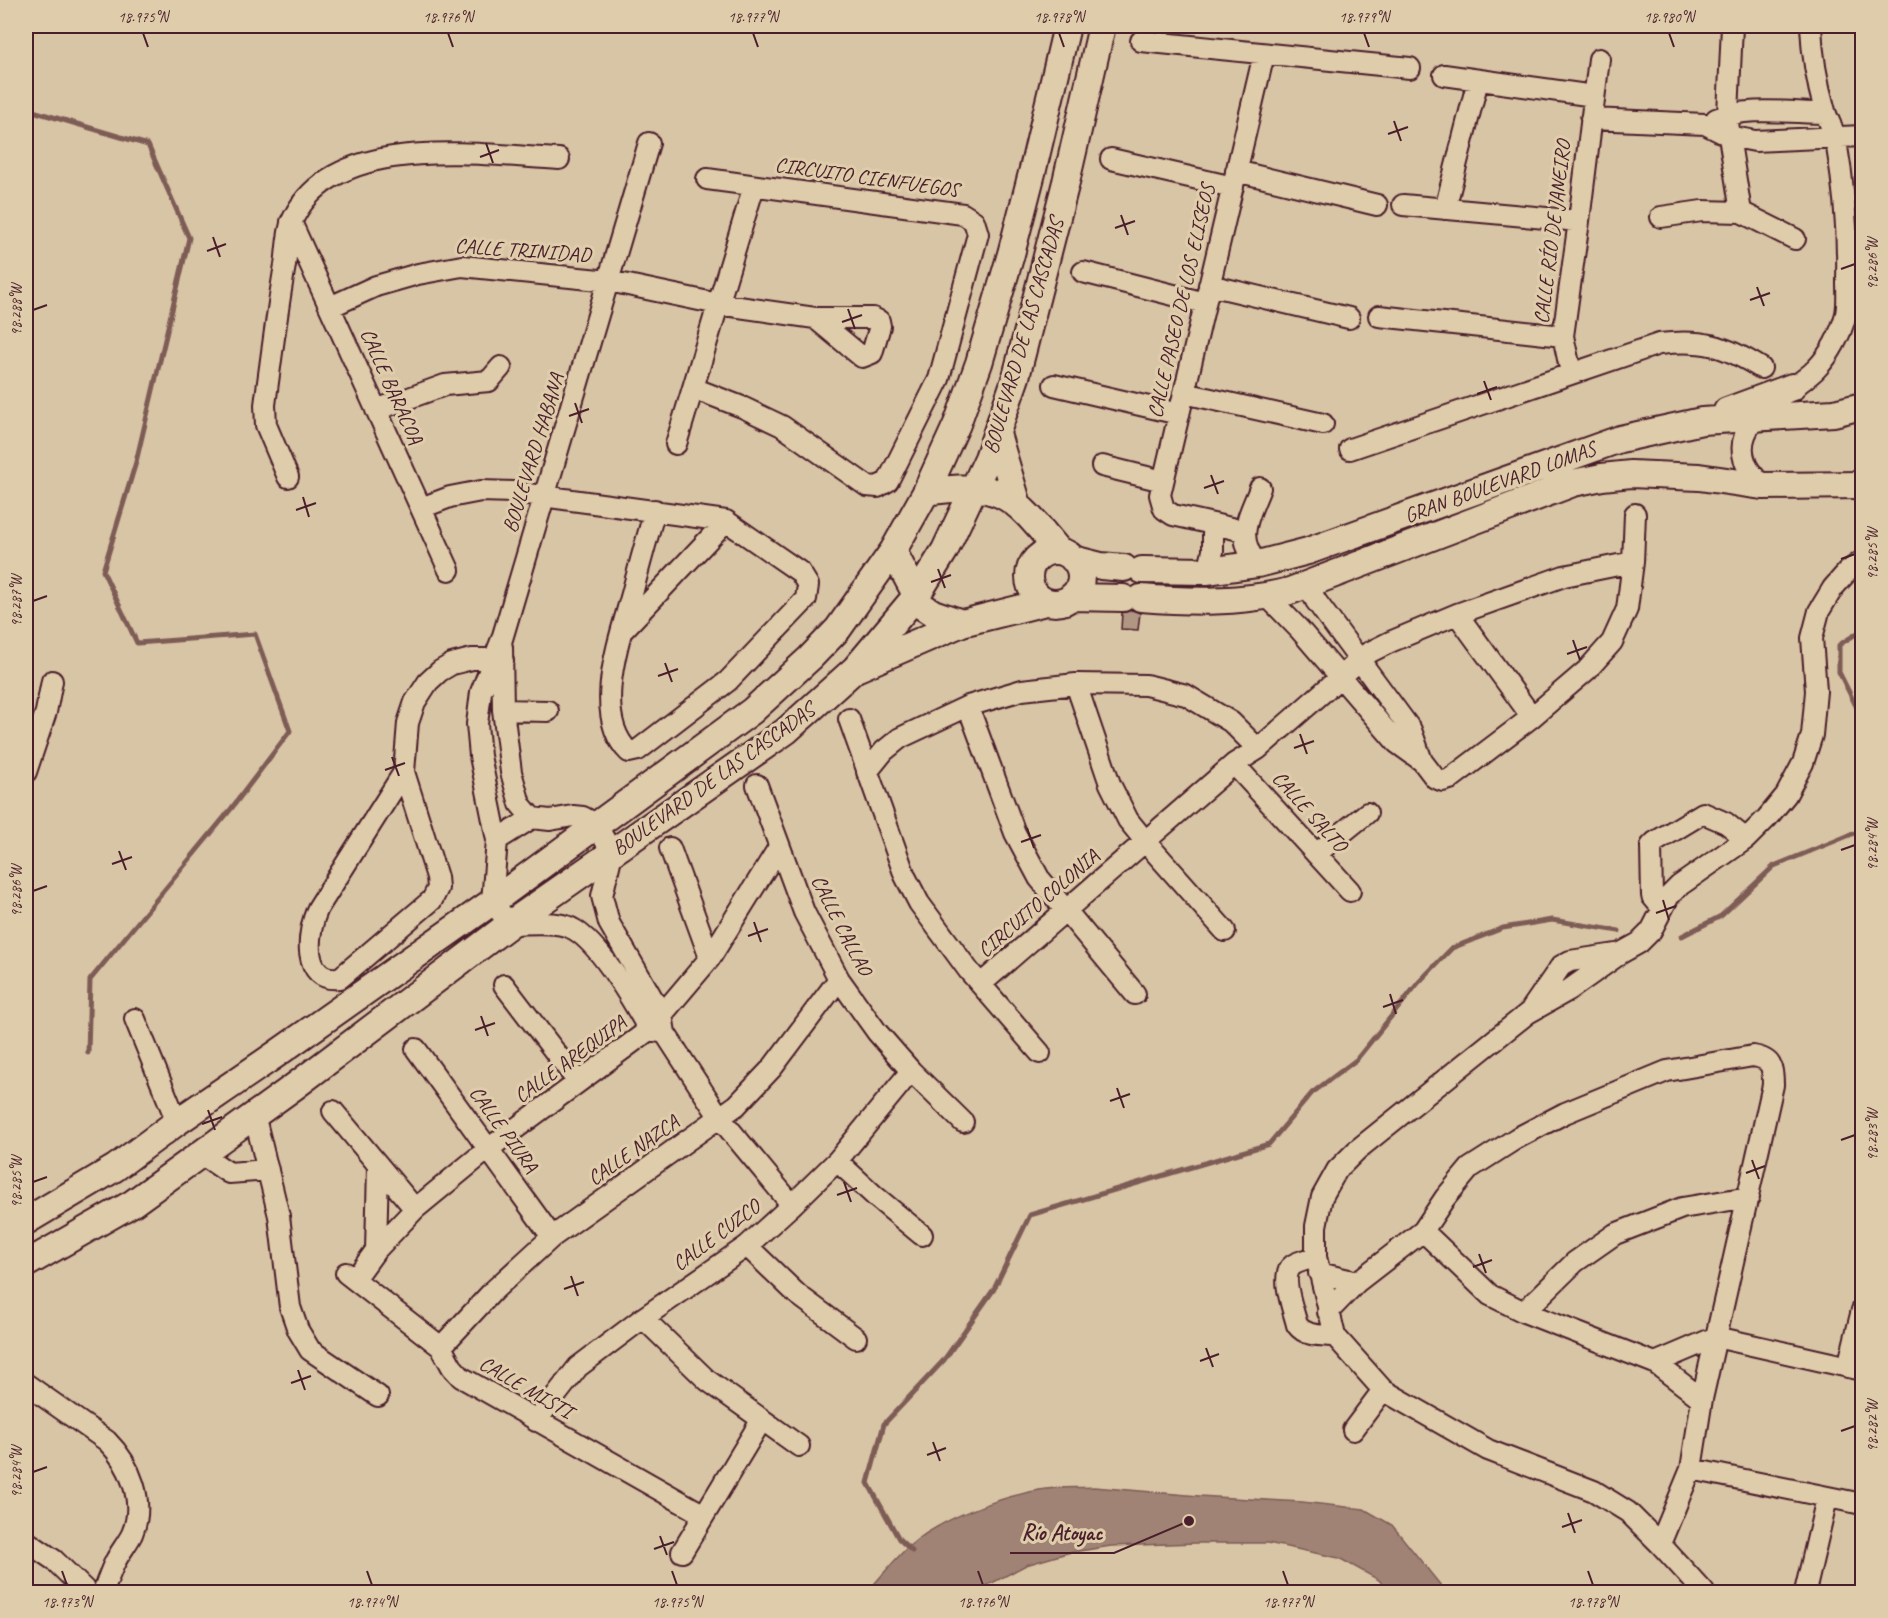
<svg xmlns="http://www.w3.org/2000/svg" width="1888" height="1618" font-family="Caveat,sans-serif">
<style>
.water{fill:#a08375;stroke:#7e5b57;stroke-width:1.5}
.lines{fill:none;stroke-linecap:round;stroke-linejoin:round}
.stream{stroke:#7e5b57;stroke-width:5}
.building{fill:#b09683;stroke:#4a1f2b;stroke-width:1.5}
.minor-casing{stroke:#4a1f2b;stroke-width:24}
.major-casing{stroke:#4a1f2b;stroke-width:30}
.minor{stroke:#deccaa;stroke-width:20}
.major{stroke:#deccaa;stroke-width:26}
.ticks{fill:none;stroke:#4a1f2b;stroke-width:2}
.labels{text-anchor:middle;stroke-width:6;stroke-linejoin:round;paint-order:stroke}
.street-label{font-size:21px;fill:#4a1f2b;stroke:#deccaa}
.leader{fill:none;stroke:#4a1f2b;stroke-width:2}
.callout-dot{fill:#4a1f2b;stroke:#deccaa;stroke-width:2}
.callout-label{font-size:22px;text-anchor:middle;font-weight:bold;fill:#4a1f2b;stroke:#deccaa;stroke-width:6;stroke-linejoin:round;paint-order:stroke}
.neatline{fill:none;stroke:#4a1f2b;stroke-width:2}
.ticks-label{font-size:15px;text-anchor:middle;fill:#4a1f2b}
</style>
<rect width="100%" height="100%" fill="#d8c5a5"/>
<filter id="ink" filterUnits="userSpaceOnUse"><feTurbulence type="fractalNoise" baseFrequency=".0167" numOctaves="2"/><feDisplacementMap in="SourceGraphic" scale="12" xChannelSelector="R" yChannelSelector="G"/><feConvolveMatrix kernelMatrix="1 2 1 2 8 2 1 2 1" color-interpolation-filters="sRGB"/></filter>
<g filter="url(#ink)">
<path class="water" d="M 1094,1487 L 1199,1496 L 1302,1502 L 1364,1509 L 1392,1525 L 1446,1592 L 1389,1592 L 1379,1580 L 1339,1558 L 1268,1543 L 1196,1543 L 1111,1546 L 1067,1553 L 1026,1565 L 975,1592 L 867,1592 C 880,1578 893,1561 907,1548 C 939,1519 997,1498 1039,1490 C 1057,1487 1076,1488 1094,1487 Z"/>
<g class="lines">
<path class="stream" d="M 26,109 L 148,145 L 189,238 L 136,462 L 103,571 L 137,643 L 255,634 L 290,731 L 231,809 L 90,980 L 88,1053
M 1862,630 L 1839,645 L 1839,672 L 1855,704 L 1862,715
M 1682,936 L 1721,916 L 1774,866 L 1862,830
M 912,1551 L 899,1539 L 868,1483 L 884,1424 L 944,1360 L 994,1289 L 1030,1215 L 1269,1144 L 1312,1093 L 1356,1060 L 1419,982 L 1452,948 L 1503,928 L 1552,920 L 1619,931"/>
</g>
<path class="building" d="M 1132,610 L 1140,613 L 1138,630 L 1121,629 L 1122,613 Z"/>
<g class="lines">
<g class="minor-casing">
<path id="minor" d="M 1732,26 L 1728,114 L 1729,136 L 1741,212
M 1141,41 L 1410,68
M 1444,75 L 1594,96
M 1591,119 L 1705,124 L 1729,136 L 1755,141 L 1862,136
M 1716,119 C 1746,106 1792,113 1825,113
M 649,143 L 502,639 L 481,692 L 477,724 L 480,756 L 497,840 L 492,902 L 510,924 C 526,924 551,921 566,926 C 595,934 634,1003 649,1030 L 665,1033
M 1111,159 L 1233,187
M 1236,171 L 1377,205
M 1403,205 L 1579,221
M 1445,209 L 1478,80
M 1661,217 L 1702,211 L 1741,212 L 1795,239
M 291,222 L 449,570
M 1083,272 L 1205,303
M 1209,285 L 1349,318
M 330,307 L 376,286 L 418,274 L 462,266 L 609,281 L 718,304 L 815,318 L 873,318 L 879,321 L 880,326 L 872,353 L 862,357 L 815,318
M 1379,316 L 1563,336
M 1571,373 L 1563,336 L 1579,221 L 1599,59
M 1054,385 L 1179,414
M 693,388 L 742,407 L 782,426 L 867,486 L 878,487 L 888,481 L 939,379 L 978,234 L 974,221 L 963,214 L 707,179
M 1184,393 L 1323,424
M 376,410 L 445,385 L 489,381 L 501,367
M 676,444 L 754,186
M 1350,449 L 1659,344 C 1703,339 1724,345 1761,368
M 1102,466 L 1163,481
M 288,477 L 266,425 L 265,405 C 271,359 277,312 285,265 C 287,252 287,233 292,221 C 332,131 480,155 559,159
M 1762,486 C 1757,479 1749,472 1746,464 C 1727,419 1792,394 1816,369 C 1830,355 1841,334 1846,314 C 1848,304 1847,292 1847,282 C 1848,237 1844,185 1836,141 C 1834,130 1828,121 1825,111 C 1817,83 1812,54 1811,26
M 421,508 L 450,497 L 481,491 L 513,492 L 726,521 L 800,572 L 808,585 L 806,599 L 728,681 L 638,750 L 629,752 C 591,715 620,638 632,594 C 639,566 647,538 655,510
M 1244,531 L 1173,515 L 1164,509 L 1160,495 L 1264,54
M 1258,564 C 1234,538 1249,517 1260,488
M 1208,571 L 1213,551 L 1213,525
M 1308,585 L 1316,601 L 1411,730 L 1422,761
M 1267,596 L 1300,630 L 1397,743 L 1422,761 L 1435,778 L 1443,781 L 1450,779 L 1532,717 L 1587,670 L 1612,642 L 1627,609 L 1633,562 L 1635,514
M 1457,614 L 1532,717
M 624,629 L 726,521
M 502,647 L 503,710 L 511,772 L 520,804 L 532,818 L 550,820 L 573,816 L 583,817 L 596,824 L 612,853 L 602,896 L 609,923 L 662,1015 L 665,1033 L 720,1118 L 792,1205
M 1076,684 L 1110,784 L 1128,820 L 1145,841 L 1225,931
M 968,706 L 1015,833 L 1039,878 L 1135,994
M 503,710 L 548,711
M 849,719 L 905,876 L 919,903 L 969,971 L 1040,1053
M 1234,764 L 1350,891
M 26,772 L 46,712 L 52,681
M 404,772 L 318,908 C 307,931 301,983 340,978 L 432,900 L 438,888 L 437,877 L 404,772 L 408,723 L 415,702 L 428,682 L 440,671 L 452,664 L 472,659 L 494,659 L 503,661
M 867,772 L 884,751 L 900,738 L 968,706 L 1022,690 L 1076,684 L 1146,685 L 1186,695 L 1231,722 L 1258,749
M 757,785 L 804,912 L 839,979 L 877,1032 L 911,1071 L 963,1122
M 497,840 L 532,818
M 670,848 L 710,958
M 1316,854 L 1367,813
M 1662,908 L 1652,896 L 1651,846 L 1655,842 L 1703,813 L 1726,823 L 1746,839
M 981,984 L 1234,764 L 1258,749 L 1368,653 L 1390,642 L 1457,614 L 1564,576 L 1633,562
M 504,985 L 578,1082
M 1532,1008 L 1561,966 L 1570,961 L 1616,954
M 135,1019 L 177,1122
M 416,1049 L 552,1237
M 333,1111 L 415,1209
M 254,1114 L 279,1216 L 290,1307 L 298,1330 L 310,1350 L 378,1396
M 201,1154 L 229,1173 L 268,1170
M 837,1161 L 876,1197 L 922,1235
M 1423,1231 L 1490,1295 L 1524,1312 L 1655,1363 L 1716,1337 L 1862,1370
M 747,1246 L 797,1294 L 856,1338
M 376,1250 L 378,1166
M 1316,1257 C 1309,1259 1299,1261 1293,1265 C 1279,1275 1294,1311 1297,1325 C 1306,1337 1321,1335 1335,1336
M 346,1273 L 441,1347 L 452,1367 L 461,1377 L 704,1515
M 1319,1273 L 1357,1282 L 1423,1231 L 1445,1198 L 1470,1168 L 1517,1138 L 1565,1113 L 1667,1071 L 1753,1056 C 1772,1059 1773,1067 1773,1085 L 1702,1399 L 1691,1469 L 1660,1544
M 355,1279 L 376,1250 L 415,1209 L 488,1149 L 649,1030 L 710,958 L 779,847
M 1328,1312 L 1357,1282
M 1524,1312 L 1575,1262 L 1615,1234 L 1682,1208 L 1749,1197
M 643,1318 L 707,1380 L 799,1446
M 441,1347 L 493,1291 L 552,1237 L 737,1105 L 772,1068 L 839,979
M 1655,1363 L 1702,1399
M 1848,1367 L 1862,1310
M 26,1384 L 107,1441 C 130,1464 146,1502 132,1534 C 127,1544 120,1552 115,1562 C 110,1572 107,1582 103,1592
M 536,1421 L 578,1367 L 643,1318 L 747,1246 L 792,1205 L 837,1161 L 911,1071
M 1353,1430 L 1383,1390
M 1691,1469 L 1862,1504
M 26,1541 L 54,1560 L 87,1592
M 682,1552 L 761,1421
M 1704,1592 L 1660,1544 L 1628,1512 L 1594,1491 L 1488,1450 L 1383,1390 L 1335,1336 L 1316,1257 L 1316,1226 L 1322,1197 L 1337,1170 L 1357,1150 L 1528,1013 L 1569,990 L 1621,953 L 1639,943 L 1651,931 L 1669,896 L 1679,886 L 1746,839 L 1767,818 L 1786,795 L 1803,763 L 1812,735 L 1816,691 L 1812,638 L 1819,611 L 1833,588 L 1847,572 L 1862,561
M 1805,1592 L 1827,1498"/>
</g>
<g class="major-casing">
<path id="major" d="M 1727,411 L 1792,387
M 997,434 L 1018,505
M 926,492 C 1003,480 1012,495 1059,551
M 893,551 L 922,606 L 933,613 L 962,623 L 1046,602
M1029 577a26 26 0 1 1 52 0a26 26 0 1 1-52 0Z
M 1073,559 L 1101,566 L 1124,568
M 1142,570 L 1208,571 L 1258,564 L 1308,551 L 1620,439 L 1702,421 L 1834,413 L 1862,406
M 1071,597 L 1123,598
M 1141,598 C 1191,602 1241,603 1290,591 L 1573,483 L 1602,477 L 1631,474 L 1699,477 L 1762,486 L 1862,485
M 858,668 L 962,623
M 26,1221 L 115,1168 L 177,1122 L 275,1055 L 492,902 L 752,711 L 810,658 L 838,629 L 893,551 L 926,492 L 957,424 L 979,363 L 1011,254 L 1033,169 L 1067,26
M 26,1264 L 133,1203 L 295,1086 L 510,924 L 786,731 L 855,669 L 917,595 L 945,550 L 988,458 L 1016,377 L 1066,182 L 1102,26"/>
</g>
<use href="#minor" class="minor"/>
<use href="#major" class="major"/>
</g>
</g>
<path class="ticks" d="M 143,33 L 148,47M 448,33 L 453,47M 753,33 L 758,47M 1059,33 L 1064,47M 1364,33 L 1369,47M 1669,33 L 1674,47M 1394,121 L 1401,141M 1388,134 L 1408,127M 486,143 L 493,163M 480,157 L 499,150M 1121,215 L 1128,235M 1115,228 L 1135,221M 213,237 L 220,257M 207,251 L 226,244M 1841,269 L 1855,264M 1757,287 L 1764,306M 1750,300 L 1770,293M 848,309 L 855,329M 33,310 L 47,305M 842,322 L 862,315M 1484,381 L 1491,400M 1477,394 L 1497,387M 575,403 L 582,423M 569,416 L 589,409M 1211,475 L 1218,494M 1204,488 L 1224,481M 303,497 L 309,517M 296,510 L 316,503M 1841,559 L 1855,554M 938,569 L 945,588M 931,582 L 951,575M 33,601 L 47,596M 1573,640 L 1580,660M 1567,654 L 1587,647M 665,663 L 672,682M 658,676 L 678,669M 1300,734 L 1307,754M 1294,748 L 1314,741M 392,757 L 399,776M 385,770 L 405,763M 1027,828 L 1034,848M 1021,842 L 1041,835M 1841,850 L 1855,845M 119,851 L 126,870M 112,864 L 132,857M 33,891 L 47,886M 1663,900 L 1669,920M 1656,913 L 1676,906M 754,922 L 761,942M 748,936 L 768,929M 1390,994 L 1396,1014M 1383,1007 L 1403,1000M 481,1016 L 488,1036M 475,1030 L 495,1023M 1117,1088 L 1124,1108M 1110,1101 L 1130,1094M 208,1110 L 215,1130M 202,1124 L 222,1117M 1841,1140 L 1855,1135M 1752,1160 L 1759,1179M 1746,1173 L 1765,1166M 33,1182 L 47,1177M 844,1182 L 851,1202M 837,1195 L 857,1188M 1479,1254 L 1486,1273M 1473,1267 L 1492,1260M 571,1276 L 578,1296M 564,1289 L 584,1282M 1206,1348 L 1213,1367M 1200,1361 L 1219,1354M 298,1370 L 305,1390M 291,1383 L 311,1376M 1841,1431 L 1855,1426M 933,1442 L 940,1461M 927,1455 L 946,1448M 33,1472 L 47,1467M 1568,1513 L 1575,1533M 1562,1527 L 1582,1520M 660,1536 L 667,1555M 654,1549 L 674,1542M 62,1571 L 67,1585M 367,1571 L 372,1585M 672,1571 L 677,1585M 978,1571 L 983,1585M 1283,1571 L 1288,1585M 1588,1571 L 1593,1585"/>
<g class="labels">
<g class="street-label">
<text transform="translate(867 177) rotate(8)" y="7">CIRCUITO CIENFUEGOS</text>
<text transform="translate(1552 232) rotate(-83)" y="7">CALLE RÍO DE JANEIRO</text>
<text transform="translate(523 250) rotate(4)" y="7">CALLE TRINIDAD</text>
<text transform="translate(1181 301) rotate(-77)" y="7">CALLE PASEO DE LOS ELISEOS</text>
<text transform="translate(1023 336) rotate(-74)" y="7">BOULEVARD DE LAS CASCADAS</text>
<text transform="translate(392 386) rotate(66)" y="7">CALLE BARACOA</text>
<text transform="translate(533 453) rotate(-73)" y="7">BOULEVARD HABANA</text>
<text transform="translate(1500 482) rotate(-20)" y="7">GRAN BOULEVARD LOMAS</text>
<text transform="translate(713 779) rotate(-36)" y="7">BOULEVARD DE LAS CASCADAS</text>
<text transform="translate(1310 811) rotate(48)" y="7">CALLE SALTO</text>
<text transform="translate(1038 903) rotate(-41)" y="7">CIRCUITO COLONIA</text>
<text transform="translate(842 925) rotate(63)" y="7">CALLE CALLAO</text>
<text transform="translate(570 1059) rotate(-36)" y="7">CALLE AREQUIPA</text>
<text transform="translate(504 1129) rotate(54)" y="7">CALLE PIURA</text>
<text transform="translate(633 1150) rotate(-35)" y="7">CALLE NAZCA</text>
<text transform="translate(716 1235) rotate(-37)" y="7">CALLE CUZCO</text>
<text transform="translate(526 1387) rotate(30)" y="7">CALLE MISTI</text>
</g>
</g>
<path class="leader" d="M1189 1521L1114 1553H1010"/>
<circle class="callout-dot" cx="1189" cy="1521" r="6"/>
<g class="callout-label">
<text x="1062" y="1540">Río Atoyac</text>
</g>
<rect width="1888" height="1618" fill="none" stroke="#deccaa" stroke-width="66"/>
<rect x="33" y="33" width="1822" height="1552" class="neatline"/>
<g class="ticks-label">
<text x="143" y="22">18.975°N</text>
<text x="448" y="22">18.976°N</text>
<text x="753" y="22">18.977°N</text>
<text x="1059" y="22">18.978°N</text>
<text x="1364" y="22">18.979°N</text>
<text x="1669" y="22">18.980°N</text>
<text transform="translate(1872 264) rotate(-90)" y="5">98.286°W</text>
<text transform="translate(16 310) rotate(-90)" y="5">98.288°W</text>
<text transform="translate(1872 554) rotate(-90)" y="5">98.285°W</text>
<text transform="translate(16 601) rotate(-90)" y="5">98.287°W</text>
<text transform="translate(1872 845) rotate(-90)" y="5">98.284°W</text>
<text transform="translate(16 891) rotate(-90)" y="5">98.286°W</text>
<text transform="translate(1872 1135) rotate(-90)" y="5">98.283°W</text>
<text transform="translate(16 1182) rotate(-90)" y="5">98.285°W</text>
<text transform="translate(1872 1426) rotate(-90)" y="5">98.282°W</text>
<text transform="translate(16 1472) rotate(-90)" y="5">98.284°W</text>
<text x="67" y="1607">18.973°N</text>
<text x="372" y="1607">18.974°N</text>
<text x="677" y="1607">18.975°N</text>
<text x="983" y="1607">18.976°N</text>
<text x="1288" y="1607">18.977°N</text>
<text x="1593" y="1607">18.978°N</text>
</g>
</svg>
